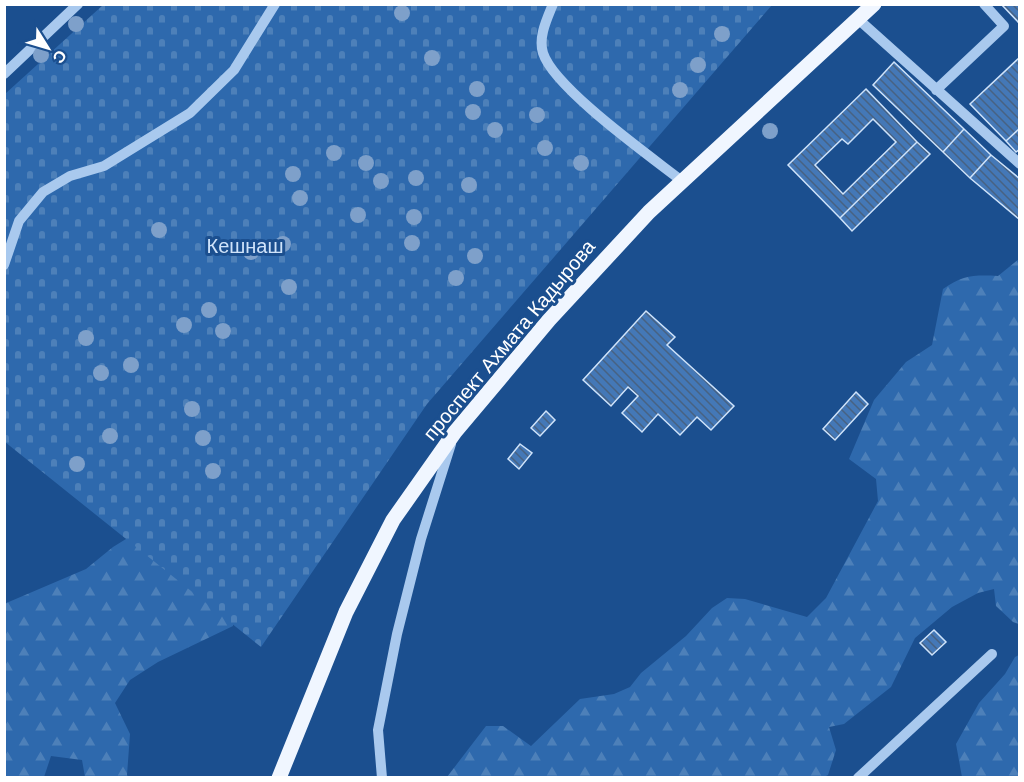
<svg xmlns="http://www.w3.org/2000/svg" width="1024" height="782" font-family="Arial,sans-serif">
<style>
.forest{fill:url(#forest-firs)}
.cemetery{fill:url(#cemetery-stones)}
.building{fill:url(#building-back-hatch);stroke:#cfe3fa;stroke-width:1.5;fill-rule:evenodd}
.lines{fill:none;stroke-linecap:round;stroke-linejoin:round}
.minor{stroke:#a9c9ee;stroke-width:10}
.major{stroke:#f0f6ff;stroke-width:15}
.tree{fill:#7ea0ca}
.labels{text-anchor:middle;stroke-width:6;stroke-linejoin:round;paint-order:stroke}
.park-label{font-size:20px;fill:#cfe3fa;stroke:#1b4f8f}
.street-label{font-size:20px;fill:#fff;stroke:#1b4f8f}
</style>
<defs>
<pattern id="forest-firs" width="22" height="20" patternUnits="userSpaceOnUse" patternTransform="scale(1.5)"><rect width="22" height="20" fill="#2e69ad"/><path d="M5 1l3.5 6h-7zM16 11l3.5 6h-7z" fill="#4d80b9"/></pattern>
<pattern id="cemetery-stones" width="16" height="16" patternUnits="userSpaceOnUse" patternTransform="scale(1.5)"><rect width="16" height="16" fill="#2e69ad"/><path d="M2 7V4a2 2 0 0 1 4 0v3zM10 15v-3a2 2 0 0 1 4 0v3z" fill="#4d80b9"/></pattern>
<pattern id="building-back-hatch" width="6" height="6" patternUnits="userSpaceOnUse" patternTransform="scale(1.5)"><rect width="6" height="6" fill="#4478b7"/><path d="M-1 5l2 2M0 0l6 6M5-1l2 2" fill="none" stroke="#486282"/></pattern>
</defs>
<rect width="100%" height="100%" fill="#1b4f8f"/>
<path class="forest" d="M 1019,259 L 1019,624 L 1013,622 L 996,606 L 994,589 L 978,593 L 952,607 L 915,638 L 891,687 L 844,724 L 829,727 L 836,750 L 828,775 L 824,777 L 447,777 L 486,726 L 503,726 L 531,746 L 580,699 L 614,694 L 630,687 L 641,673 L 686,636 L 712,608 L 727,598 L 745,599 L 807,617 L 826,598 L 878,501 L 876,479 L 849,459 L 874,400 L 906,362 L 932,345 L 943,289 C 963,275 974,275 998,276 Z
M 139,531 L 234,593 L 233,626 L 158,662 L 130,680 L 115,703 L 130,734 L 127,775 L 128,777 L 85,777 L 82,760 L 51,756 L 44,777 L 5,777 L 4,604 L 86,569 L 113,547 Z
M 1019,655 L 1019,777 L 962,777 L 956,744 L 979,703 L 1005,674 L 1015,657 Z"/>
<path class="cemetery" d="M 103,5 L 772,5 L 427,404 L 261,647 L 5,442 L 5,94 Z"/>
<path class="building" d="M 1001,4 L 1020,4 L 1020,24 Z
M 1020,57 L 1020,128 L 1006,141 L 970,104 Z
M 894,62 L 964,129 L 943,152 L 873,85 Z
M 866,89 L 917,142 L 840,218 L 788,165 ZM 873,119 L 896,142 L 843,194 L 815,165 L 842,139 L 848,144 Z
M 1020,128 L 1020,149 L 1016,152 L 1006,141 Z
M 964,129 L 991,155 L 970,178 L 943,152 Z
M 917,142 L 930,154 L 852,231 L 840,218 Z
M 991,155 L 1020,179 L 1020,220 L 970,178 Z
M 646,311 L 675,337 L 667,345 L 734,406 L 711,430 L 697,417 L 680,435 L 658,414 L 642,432 L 622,413 L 638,396 L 628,387 L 611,406 L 583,380 Z
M 856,392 L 868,404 L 835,440 L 823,429 Z
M 546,411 L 555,420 L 540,436 L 531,428 Z
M 520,444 L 532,453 L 519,469 L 508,459 Z
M 934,630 L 946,642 L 932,655 L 920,643 Z"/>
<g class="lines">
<path class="minor" d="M 553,4 C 547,19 538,37 543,53 C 554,88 650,156 682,181
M 858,19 L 1020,164
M 4,74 L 78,4
M 936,90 L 1004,26 L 984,4
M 4,265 L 19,221 L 43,192 L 70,176 L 104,166 L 190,113 L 234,70 L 275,4
M 382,778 L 378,730 L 397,634 L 421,539 L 451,444
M 858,778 L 992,654"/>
<path class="major" d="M 279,778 L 346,612 L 393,520 L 455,432 L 549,320 L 649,212 L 874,4"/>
</g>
<g class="tree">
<circle cx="402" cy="13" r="8"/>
<circle cx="76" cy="24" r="8"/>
<circle cx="722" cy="34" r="8"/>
<circle cx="41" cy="55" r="8"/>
<circle cx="432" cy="58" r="8"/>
<circle cx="698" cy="65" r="8"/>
<circle cx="477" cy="89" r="8"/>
<circle cx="680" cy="90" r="8"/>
<circle cx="473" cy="112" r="8"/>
<circle cx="537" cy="115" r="8"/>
<circle cx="495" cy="130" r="8"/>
<circle cx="770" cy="131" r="8"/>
<circle cx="545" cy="148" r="8"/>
<circle cx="334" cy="153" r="8"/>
<circle cx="366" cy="163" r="8"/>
<circle cx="581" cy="163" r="8"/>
<circle cx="293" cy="174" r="8"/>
<circle cx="416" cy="178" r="8"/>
<circle cx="381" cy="181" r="8"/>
<circle cx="469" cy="185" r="8"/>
<circle cx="300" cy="198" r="8"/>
<circle cx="358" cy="215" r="8"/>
<circle cx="414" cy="217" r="8"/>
<circle cx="159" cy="230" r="8"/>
<circle cx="412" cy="243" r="8"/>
<circle cx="283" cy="244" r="8"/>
<circle cx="251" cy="252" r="8"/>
<circle cx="475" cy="256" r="8"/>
<circle cx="456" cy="278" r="8"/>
<circle cx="289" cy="287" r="8"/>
<circle cx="209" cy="310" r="8"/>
<circle cx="184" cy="325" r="8"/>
<circle cx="223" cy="331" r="8"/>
<circle cx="86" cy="338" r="8"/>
<circle cx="131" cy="365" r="8"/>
<circle cx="101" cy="373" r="8"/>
<circle cx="192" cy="409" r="8"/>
<circle cx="110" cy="436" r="8"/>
<circle cx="203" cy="438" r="8"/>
<circle cx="77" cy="464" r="8"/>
<circle cx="213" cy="471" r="8"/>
</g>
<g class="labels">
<g class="park-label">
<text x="245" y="253">Кешнаш</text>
</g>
<g class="street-label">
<text transform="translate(509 340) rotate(-50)" y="7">проспект Ахмата Кадырова</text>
</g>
</g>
<rect width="1024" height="782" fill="none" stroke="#ffffff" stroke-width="12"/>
<g transform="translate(48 48) rotate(127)" stroke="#1b4f8f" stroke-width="4.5" paint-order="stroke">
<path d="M0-4.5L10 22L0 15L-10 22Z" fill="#ffffff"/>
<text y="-9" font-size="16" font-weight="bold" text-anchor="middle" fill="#ffffff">С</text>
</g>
</svg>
